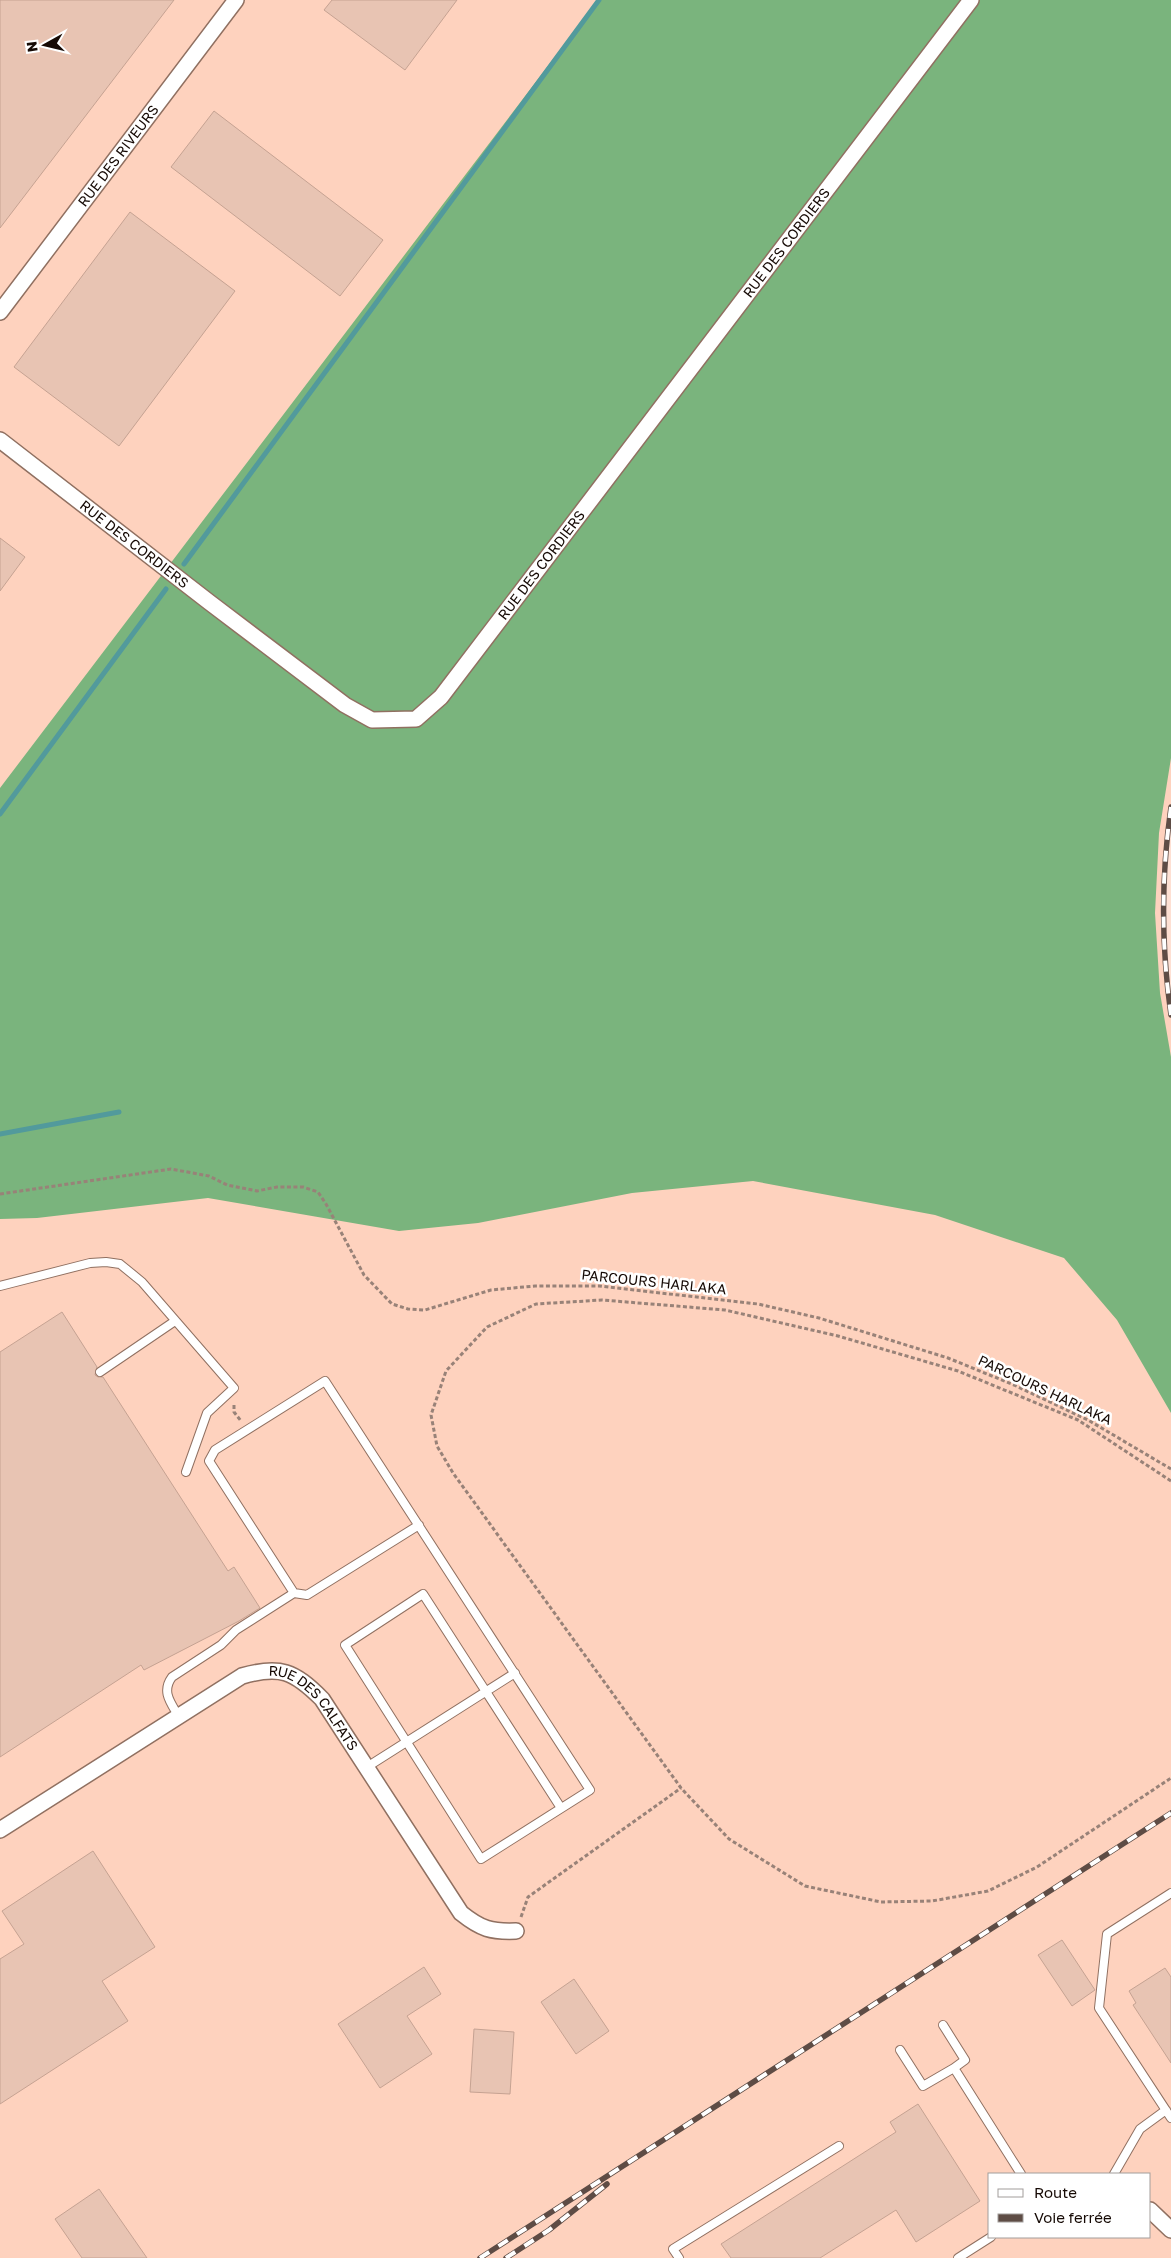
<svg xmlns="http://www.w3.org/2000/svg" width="1171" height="2258" font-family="'Golos Text',sans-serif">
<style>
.built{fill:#fed2be;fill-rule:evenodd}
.forest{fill:#7ab47d}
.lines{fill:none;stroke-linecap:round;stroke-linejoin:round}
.stream{stroke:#529a9c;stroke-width:5}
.building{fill:#e8c4b3;stroke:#c5a292}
.lane-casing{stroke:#907061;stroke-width:10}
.street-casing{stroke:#907061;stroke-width:18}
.path{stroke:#988278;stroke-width:3;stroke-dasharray:4 2.5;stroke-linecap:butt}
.lane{stroke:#fff;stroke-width:8}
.street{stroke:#fff;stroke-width:15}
.rail-casing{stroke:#5e4c45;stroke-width:5.5}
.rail{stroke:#fff;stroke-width:4;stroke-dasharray:11;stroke-linecap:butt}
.labels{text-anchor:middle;stroke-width:5;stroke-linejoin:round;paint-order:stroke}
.street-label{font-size:14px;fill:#160a05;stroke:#fff}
</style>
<rect width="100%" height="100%" fill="#fee0d3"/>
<path class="built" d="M 0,0 L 1171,0 L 1171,807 L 1163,890 L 1166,981 L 1171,1015 L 1171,2258 L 0,2258 ZM 990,2174 L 1150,2174 L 1150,2237 L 990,2237 Z"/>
<path class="forest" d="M 598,0 L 1171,0 L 1171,758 L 1159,833 L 1155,913 L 1160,993 L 1171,1057 L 1171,1413 L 1117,1320 L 1064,1258 L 935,1215 L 753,1181 L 632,1193 L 478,1223 L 399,1231 L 208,1198 L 37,1218 L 0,1219 L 0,788 Z"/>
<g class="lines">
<path class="stream" d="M 184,564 L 599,0
M 0,814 L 166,589
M 0,1134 L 119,1112"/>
</g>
<path class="building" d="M 0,0 L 174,0 L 0,228 Z
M 332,0 L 457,0 L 405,70 L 324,10 Z
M 214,111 L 383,240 L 340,296 L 171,167 Z
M 130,212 L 235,291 L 119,446 L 14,367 Z
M 0,538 L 25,557 L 0,591 Z
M 62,1312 L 97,1367 L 95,1375 L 98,1377 L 103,1377 L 228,1571 L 234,1567 L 260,1608 L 239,1621 L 144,1670 L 141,1665 L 0,1757 L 0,1352 Z
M 93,1851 L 155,1947 L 102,1981 L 128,2021 L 0,2104 L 0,1959 L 24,1944 L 2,1911 Z
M 1062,1940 L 1095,1990 L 1072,2006 L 1038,1955 Z
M 424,1967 L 441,1994 L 407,2016 L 432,2054 L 380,2088 L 338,2024 Z
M 1165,1968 L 1171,1977 L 1171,2063 L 1133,2005 L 1136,2003 L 1129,1991 Z
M 574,1979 L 609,2031 L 576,2054 L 541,2002 Z
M 474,2029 L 514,2032 L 510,2094 L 470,2092 Z
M 918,2104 L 980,2201 L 916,2242 L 896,2210 L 820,2258 L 731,2258 L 721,2244 L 896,2132 L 890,2122 Z
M 99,2189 L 147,2258 L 82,2258 L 55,2219 Z"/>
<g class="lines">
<g class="lane-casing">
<path id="lane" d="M 0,1286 L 90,1263 L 106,1262 L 120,1264 L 142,1282 L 234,1388 L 207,1413 L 186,1472
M 100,1372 L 175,1321
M 294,1593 L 307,1595 L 419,1525
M 179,1717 C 171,1703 161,1692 172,1677 L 221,1645 L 236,1630 L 294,1593 L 209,1461 L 215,1450 L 325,1381 L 590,1790 L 481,1859 L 345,1645 L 423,1594 L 561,1808
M 367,1767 L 515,1673
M 1171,1893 L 1107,1934 L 1099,2008 L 1171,2118
M 943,2025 L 965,2060 L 954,2068
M 900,2050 L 923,2086 L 954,2068 L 1021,2174
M 1114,2174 L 1140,2129 L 1166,2110
M 679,2258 L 673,2249 L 839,2146
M 958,2258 L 991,2237"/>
</g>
<g class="street-casing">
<g id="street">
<path id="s1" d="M 0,312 L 236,0"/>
<path id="s2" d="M 0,440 L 209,602 L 345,705 L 372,720 L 416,719 L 441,697 L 971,0"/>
<path id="s3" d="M 0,1830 L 242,1676 C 280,1665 294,1671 322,1699 L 461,1913 C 481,1929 491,1932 516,1931"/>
<path d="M 1150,2210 L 1171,2230"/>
</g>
</g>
<path class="path" d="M 0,1194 L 171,1169 L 209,1176 L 227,1185 L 257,1191 L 277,1187 L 303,1187 L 318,1192 L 326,1204 L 364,1275 L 392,1304 L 408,1309 L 425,1310 L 491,1290 L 535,1286 L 599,1286 L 758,1304 L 819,1318 L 948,1358 L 1014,1385 L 1088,1420 L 1171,1469
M 234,1405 L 234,1412 L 241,1421
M 1171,1481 L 1078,1420 L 958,1371 L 838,1336 L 725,1310 L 602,1300 L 536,1304 L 487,1327 L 446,1371 L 431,1415 L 437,1446 L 453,1473 L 681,1788 L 729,1839 L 805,1886 L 881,1902 L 932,1901 L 988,1891 L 1037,1867 L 1171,1778
M 521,1917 L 528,1897 L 681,1788"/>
<use href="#lane" class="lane"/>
<use href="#street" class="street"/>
<g class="rail-casing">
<path id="rail" d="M 1171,807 C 1161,877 1161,945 1171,1015
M 480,2258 L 1171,1813
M 506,2258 L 549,2230 L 607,2184"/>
</g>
<use href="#rail" class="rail"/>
</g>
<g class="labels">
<g class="street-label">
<text dy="5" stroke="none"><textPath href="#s1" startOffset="196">RUE DES RIVEURS</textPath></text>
<text dy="5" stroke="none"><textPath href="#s2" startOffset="1114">RUE DES CORDIERS</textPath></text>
<text dy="5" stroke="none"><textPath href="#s2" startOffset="170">RUE DES CORDIERS</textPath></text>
<text dy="5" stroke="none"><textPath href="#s2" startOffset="709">RUE DES CORDIERS</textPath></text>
<text transform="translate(654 1282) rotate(6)" y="5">PARCOURS HARLAKA</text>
<text transform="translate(1045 1390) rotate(25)" y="5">PARCOURS HARLAKA</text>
<text dy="5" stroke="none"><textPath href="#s3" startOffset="375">RUE DES CALFATS</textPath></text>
</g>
</g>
<rect x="988" y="2173" width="162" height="65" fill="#ffffff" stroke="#a29d9b"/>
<rect x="998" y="2189" width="25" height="8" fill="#ffffff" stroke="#a29d9b"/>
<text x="1034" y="2198" font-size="15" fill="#160a05">Route</text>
<rect x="998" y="2214" width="25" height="8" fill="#5e4c45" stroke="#a29d9b"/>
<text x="1034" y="2223" font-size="15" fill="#160a05">Voie ferrée</text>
<g transform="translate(45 45) rotate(262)" stroke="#ffffff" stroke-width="4" paint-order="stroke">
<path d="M0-4L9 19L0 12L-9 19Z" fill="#160a05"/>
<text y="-8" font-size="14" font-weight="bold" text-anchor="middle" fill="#160a05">N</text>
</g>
</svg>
